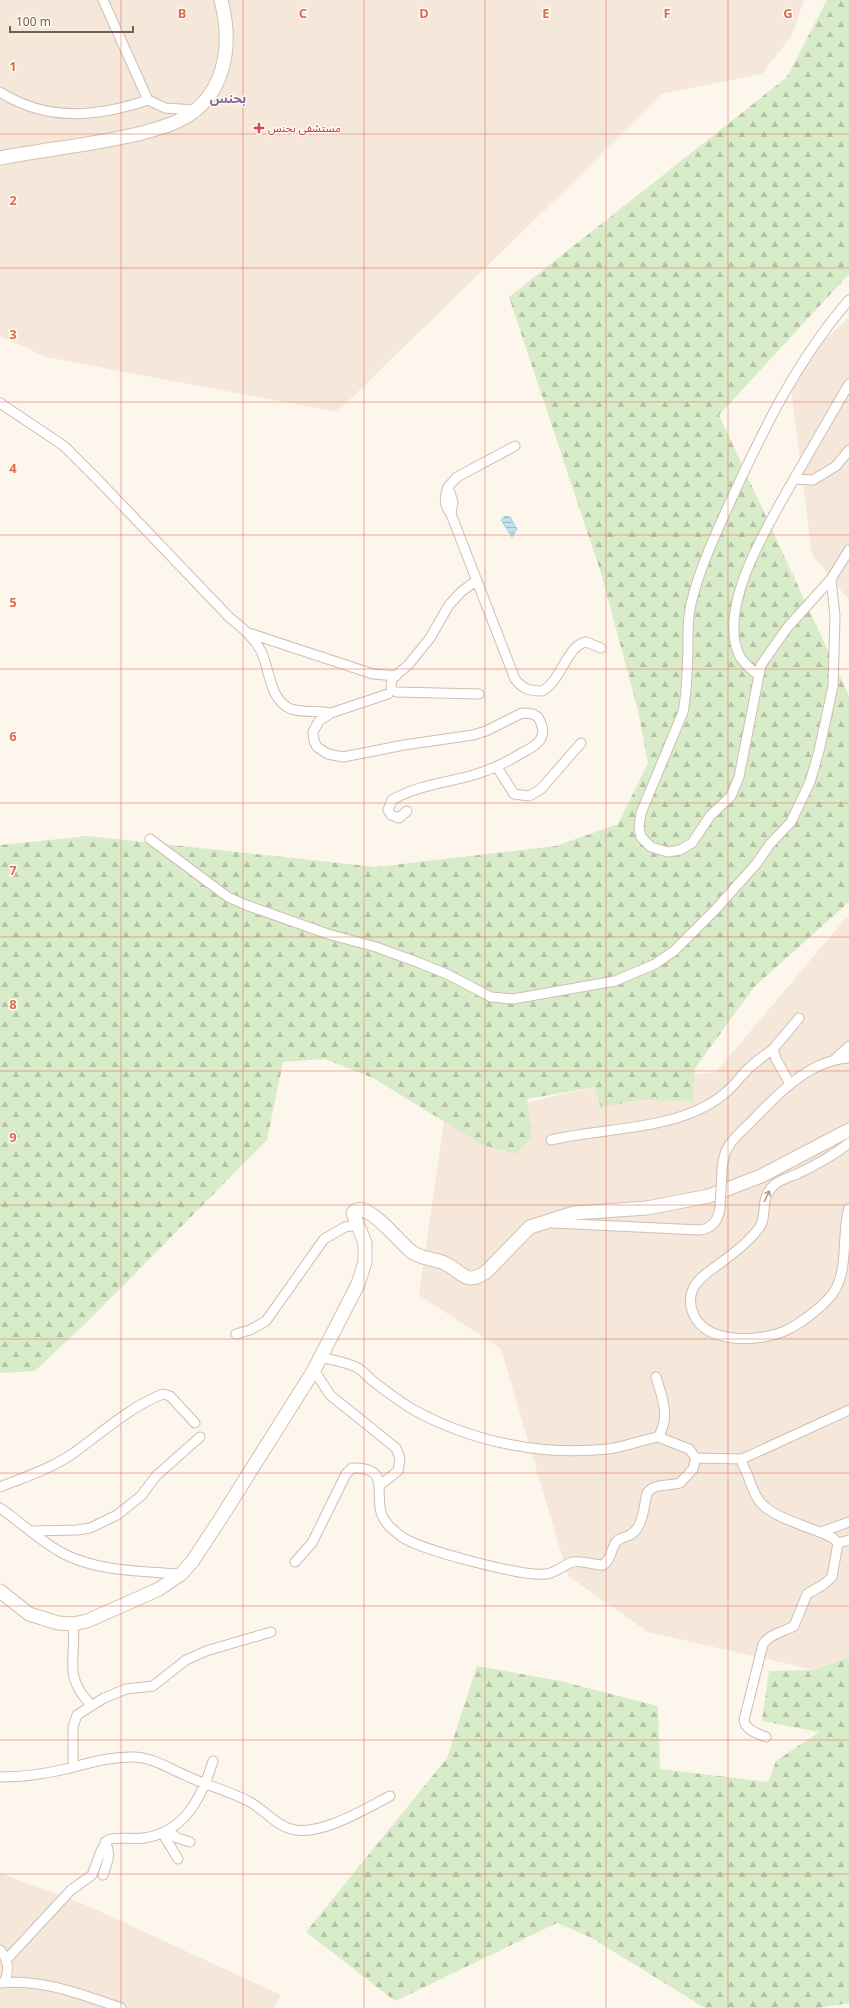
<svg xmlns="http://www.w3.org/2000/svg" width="849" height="2008" font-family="'Noto Sans','Noto Sans Arabic',sans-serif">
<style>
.residential{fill:#f5e8da}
.forest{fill:url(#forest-firs)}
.water{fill:url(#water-rules);stroke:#a5d3da}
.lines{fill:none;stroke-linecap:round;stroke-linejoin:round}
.minor-casing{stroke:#d1beb0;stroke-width:11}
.secondary-casing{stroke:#d6c0b0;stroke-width:15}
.minor{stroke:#fff;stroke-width:9}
.secondary{stroke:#fff;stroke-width:13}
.minor-bridge-casing{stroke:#d1beb0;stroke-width:11;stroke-linecap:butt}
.minor-bridge{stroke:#fff;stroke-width:9}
.oneway{stroke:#af9d94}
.grid{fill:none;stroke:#dc6d51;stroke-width:1;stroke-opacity:0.55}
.health-dot{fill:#e0444e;stroke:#fffaf3;stroke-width:1.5}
.labels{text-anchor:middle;stroke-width:3;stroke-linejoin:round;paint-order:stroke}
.health-label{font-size:11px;fill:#be3a42;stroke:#fffaf3;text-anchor:start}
.quarter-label{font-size:13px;font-weight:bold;fill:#846695;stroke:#fffaf3}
.grid-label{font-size:13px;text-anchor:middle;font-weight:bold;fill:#dc6d51;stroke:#fffaf3;stroke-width:3;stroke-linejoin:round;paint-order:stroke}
</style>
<defs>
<pattern id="forest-firs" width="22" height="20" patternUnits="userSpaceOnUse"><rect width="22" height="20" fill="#d8ecc9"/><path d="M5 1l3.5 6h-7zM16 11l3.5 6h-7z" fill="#b4c2a5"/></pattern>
<pattern id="water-rules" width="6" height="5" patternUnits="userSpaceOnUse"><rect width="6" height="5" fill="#bfe3e8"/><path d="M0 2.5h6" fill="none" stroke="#a0bbbe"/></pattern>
</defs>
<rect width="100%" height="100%" fill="#fdf6ec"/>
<path class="residential" d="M 0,0 L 804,0 L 792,35 L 762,74 L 661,94 L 554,201 L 337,412 L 46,357 L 0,336 Z
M 849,317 L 849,600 L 812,555 L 789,373 Z
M 849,917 L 849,1657 L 814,1670 L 648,1632 L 568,1576 L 501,1349 L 419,1295 L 444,1121 L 594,1087 L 716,1072 L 845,919 Z
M 0,1873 L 86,1905 L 281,1995 L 274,2008 L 0,2008 Z"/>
<path class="forest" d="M 827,0 L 849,0 L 849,274 L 719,415 L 849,696 L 849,902 L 755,986 L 695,1068 L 693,1101 L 641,1100 L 601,1107 L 594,1087 L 527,1099 L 532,1138 L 516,1154 L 483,1145 L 373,1078 L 325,1059 L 283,1062 L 267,1140 L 90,1319 L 35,1371 L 0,1373 L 0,845 L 89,836 L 376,867 L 556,846 L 618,824 L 648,763 L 638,711 L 601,573 L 509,297 L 787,77 Z
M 849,1657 L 849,2003 L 819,2008 L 705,2008 L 590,1937 L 557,1923 L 395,2001 L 306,1932 L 447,1758 L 477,1666 L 560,1681 L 658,1706 L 660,1769 L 768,1782 L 776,1761 L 819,1732 L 762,1721 L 769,1671 L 814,1670 Z"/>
<path class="water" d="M 505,516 L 510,517 L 517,529 L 512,537 L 501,520 Z"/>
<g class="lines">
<g class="minor-casing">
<path id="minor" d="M 103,0 L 148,100 L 165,108 L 195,110
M 0,92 C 47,122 97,117 148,100
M 849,300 C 797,360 764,428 731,500 C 716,533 699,569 691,604 C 687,621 688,636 688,652 C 687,672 687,693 683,712 L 641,813 L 639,827 L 641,837 L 651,847 L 668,852 L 680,850 L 692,843 L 710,816 L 731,796 L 739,777 L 761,665 L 787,628 L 831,579 L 849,550
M 0,403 L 64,446 L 99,481 L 229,617 C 241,627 254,637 261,651 C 270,669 269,700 291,709 C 303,713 318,710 331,713
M 794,479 L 849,384
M 448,487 L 457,477 L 515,446
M 451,514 L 453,502 L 448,487 C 444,498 444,505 451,514 L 515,679 C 523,689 529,691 542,691 C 561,682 567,645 586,642 L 601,648
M 246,632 L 373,674 L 396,676
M 758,675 C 752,670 743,663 739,655 C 717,605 770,522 794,479 L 813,480 L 836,466 L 849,450
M 391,687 L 392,679 L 409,664 L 430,638 L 449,605 L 461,592 L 477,580
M 396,692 L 479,694
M 388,694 L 331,713 L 319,721 L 313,732 L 314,741 L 317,747 L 328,754 L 343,757 L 404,745 L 473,735 L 486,731 L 522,713 L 533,714 L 538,717 C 542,724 545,733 540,740 C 536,746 526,751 520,754 C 504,764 488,771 470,776 C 443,783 416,786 392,800 L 388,810 L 391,815 L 399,818 L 407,811
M 497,767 L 514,794 L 529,796 L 541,789 L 581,743
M 150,839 L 228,897 L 246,905 L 328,934 L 376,947 L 417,962 L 447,974 L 491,997 L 513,999 L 615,981 L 655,964 L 674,951 L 715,910 L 757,863 L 770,844 L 791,822 L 810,782 L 819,751 L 833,686 L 835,616 L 831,579
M 834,1060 L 849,1046
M 790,1084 L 776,1059 L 773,1049 L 799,1018
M 551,1140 C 606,1127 679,1131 724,1094 C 733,1087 739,1078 747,1070 C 755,1062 765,1055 773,1049
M 849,1143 C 833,1156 816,1165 797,1174 C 790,1177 779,1180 773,1186 C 759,1200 768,1217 759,1228 C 749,1242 733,1254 719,1264 C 710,1271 698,1278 693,1289 C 689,1298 690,1307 694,1315 C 707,1345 762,1342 787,1330 C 801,1323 827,1304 835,1290 C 849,1266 841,1234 849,1208
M 722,1170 C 723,1163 723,1156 727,1149 C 732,1139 743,1130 751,1122 C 777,1095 809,1060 849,1058
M 553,1223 L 699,1230 C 712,1229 718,1221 720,1208
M 236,1334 L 250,1330 L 266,1321 L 324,1239 L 345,1227 L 357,1225
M 320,1357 C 333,1360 347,1362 358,1368 C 364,1372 369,1378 374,1382 C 387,1392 400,1402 414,1410 C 472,1442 542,1456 608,1449 C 625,1447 641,1440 658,1437 C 671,1417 662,1398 656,1377
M 314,1370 L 330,1395 L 396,1448 L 400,1459 L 398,1471 L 380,1485
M 658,1437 L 689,1449 L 696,1458 L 742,1459 C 741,1465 746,1470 748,1476 C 751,1485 754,1495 761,1503 C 776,1520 813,1527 833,1538 L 838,1543 L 832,1577 L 823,1585 L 807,1594 L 794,1626 C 783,1632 770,1634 763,1644 L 744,1720 C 745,1730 757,1733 766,1737
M 742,1459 L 849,1410
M 0,1487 C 25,1477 53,1468 75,1452 C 104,1431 130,1407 163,1394 L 170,1396 L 195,1423
M 0,1508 C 22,1523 41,1542 64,1554 C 100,1572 142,1571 181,1574
M 32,1531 L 77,1530 L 90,1528 L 117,1515 L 141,1496 L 156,1476 L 200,1437
M 821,1532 L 849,1522
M 838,1543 L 849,1540
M 295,1562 L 312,1543 L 346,1474 L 352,1468 C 390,1467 375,1490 381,1512 C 384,1523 393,1530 402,1537 C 421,1550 523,1577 546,1574 C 557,1573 564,1564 573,1562 C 582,1560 593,1565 603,1565 C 611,1560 611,1549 616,1542 C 620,1537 625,1538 630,1535 C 643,1528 644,1506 647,1493 C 654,1483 669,1486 680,1483 L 693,1469 L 696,1458
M 73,1624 C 77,1659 62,1675 91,1705
M 73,1767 L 73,1727 L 77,1715 L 104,1698 L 126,1689 L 153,1686 L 186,1660 L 206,1651 L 271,1632
M 0,1777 C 22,1777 45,1774 66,1769 C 89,1763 111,1756 135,1757 C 154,1758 172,1770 189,1777 C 208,1786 229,1791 248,1801 C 263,1808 275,1825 291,1829 C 320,1837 365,1809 390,1796
M 169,1831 L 177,1838 L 190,1842
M 163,1834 L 178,1859
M 103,1875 C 107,1863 112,1854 105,1842
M 0,1950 C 9,1960 9,1970 5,1982
M 7,1959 L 71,1890 L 92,1875 L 101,1851 L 108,1840 C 118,1836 133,1840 144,1838 C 185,1832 202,1797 213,1761
M 0,1983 C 41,1978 83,1995 121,2008"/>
</g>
<g class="secondary-casing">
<path id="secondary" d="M 0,158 C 46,149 92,145 138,134 C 152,130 166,127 178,121 C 226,98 233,46 221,0
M 0,1591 L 29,1614 L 58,1623 L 73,1624 L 87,1621 L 139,1598 L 159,1589 L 181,1574 L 192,1562 L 219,1521 L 314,1370 L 358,1284 L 365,1262 L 365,1243 L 353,1213 C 366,1197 401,1245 412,1252 C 423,1260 435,1258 446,1264 C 463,1272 465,1286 486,1272 L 530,1227 L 574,1213 L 647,1208 L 709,1196 L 761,1176 L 849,1130"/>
</g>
<use href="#minor" class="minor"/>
<use href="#secondary" class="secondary"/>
<g class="minor-bridge-casing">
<path id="minor-bridge" d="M 720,1208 L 722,1170"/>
</g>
<use href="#minor-bridge" class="minor-bridge"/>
</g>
<defs><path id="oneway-shaft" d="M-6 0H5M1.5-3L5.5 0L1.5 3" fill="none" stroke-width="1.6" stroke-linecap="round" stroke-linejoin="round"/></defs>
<use class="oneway" href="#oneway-shaft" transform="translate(767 1196) rotate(-65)"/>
<path class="grid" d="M 121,0 L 121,2008M 243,0 L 243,2008M 364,0 L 364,2008M 485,0 L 485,2008M 606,0 L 606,2008M 728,0 L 728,2008M 0,134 L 849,134M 0,268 L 849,268M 0,402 L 849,402M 0,535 L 849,535M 0,669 L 849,669M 0,803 L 849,803M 0,937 L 849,937M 0,1071 L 849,1071M 0,1205 L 849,1205M 0,1339 L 849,1339M 0,1473 L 849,1473M 0,1606 L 849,1606M 0,1740 L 849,1740M 0,1874 L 849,1874"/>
<path class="health-dot" d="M257 122h4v4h4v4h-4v4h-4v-4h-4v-4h4z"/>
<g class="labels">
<g class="health-label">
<text x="268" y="132">مستشفى بحنس</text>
</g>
<g class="quarter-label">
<text x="228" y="103">بحنس</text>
</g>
</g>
<g class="grid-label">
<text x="182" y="18">B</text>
<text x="303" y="18">C</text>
<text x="424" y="18">D</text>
<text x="546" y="18">E</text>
<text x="667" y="18">F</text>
<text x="788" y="18">G</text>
<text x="13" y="71">1</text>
<text x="13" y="205">2</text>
<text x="13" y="339">3</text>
<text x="13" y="473">4</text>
<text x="13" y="607">5</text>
<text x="13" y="741">6</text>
<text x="13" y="875">7</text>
<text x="13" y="1009">8</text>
<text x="13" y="1142">9</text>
</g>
<path d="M10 26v6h123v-6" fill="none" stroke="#7a5c4d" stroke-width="2"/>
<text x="16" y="26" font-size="12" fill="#7a5c4d" stroke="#fffaf3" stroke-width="3" paint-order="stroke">100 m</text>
</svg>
